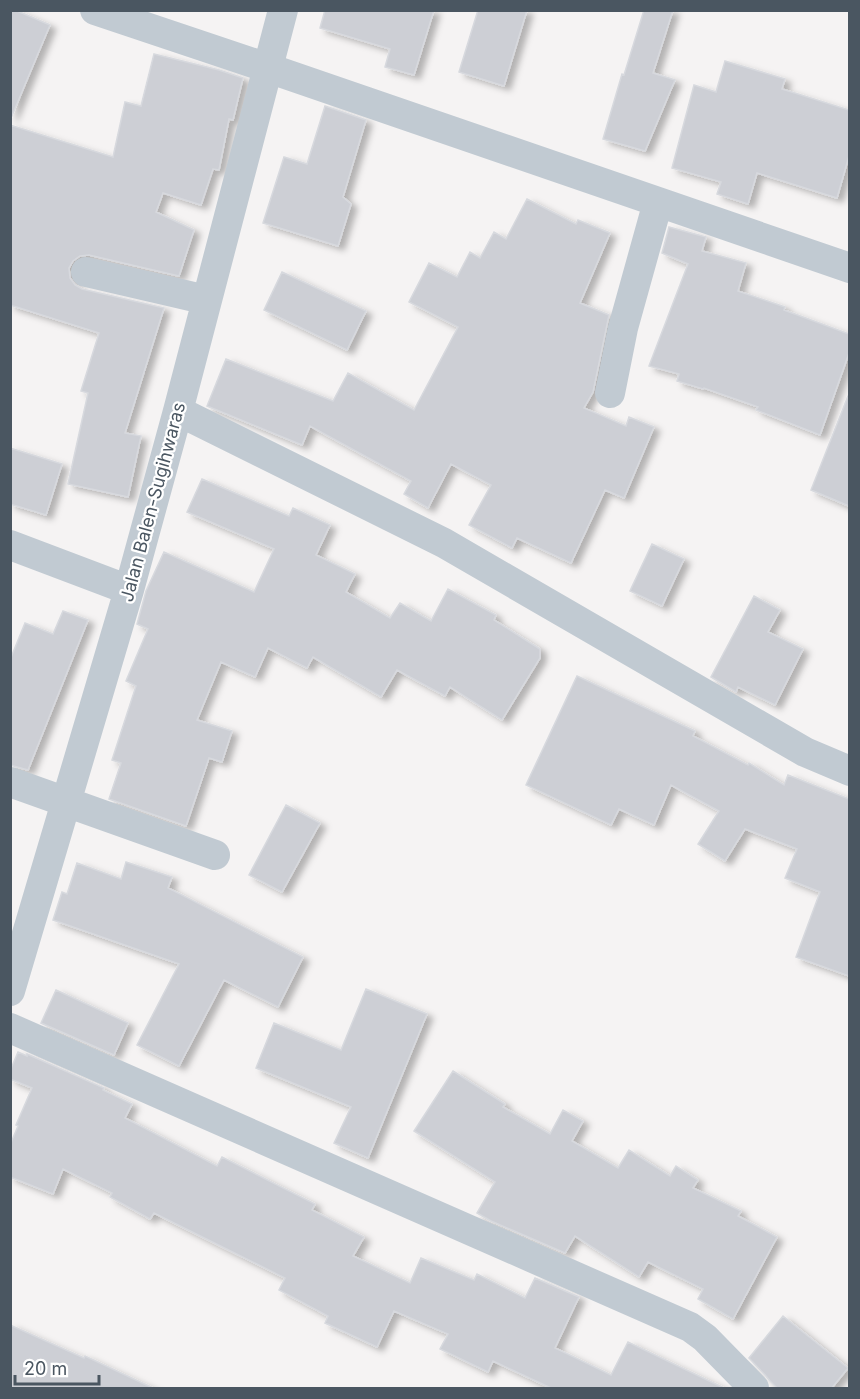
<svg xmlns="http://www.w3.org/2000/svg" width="860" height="1399" font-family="Inter,sans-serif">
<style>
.building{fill:#cdcfd5;stroke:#d7d9de;stroke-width:1.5;filter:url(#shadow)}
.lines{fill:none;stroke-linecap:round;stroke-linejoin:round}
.minor{stroke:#c1cad2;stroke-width:30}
.labels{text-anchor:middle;stroke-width:4.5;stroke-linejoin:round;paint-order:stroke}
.street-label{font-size:18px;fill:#4a5661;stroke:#fff}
</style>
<defs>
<filter id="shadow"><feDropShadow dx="6" dy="4" stdDeviation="3" flood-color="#0004"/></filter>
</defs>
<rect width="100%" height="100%" fill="#f5f3f3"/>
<path class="building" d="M 10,10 L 15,10 L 50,25 L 11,118 Z
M 325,10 L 434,10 L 414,75 L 385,67 L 390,49 L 320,28 Z
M 478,10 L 527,10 L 504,86 L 459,72 Z
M 644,10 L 673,10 L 653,73 L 675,80 L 645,151 L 603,139 L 622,74 L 624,75 Z
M 154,54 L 219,70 L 243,78 L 233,120 L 229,119 L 219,170 L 213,169 L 201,205 L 163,193 L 156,212 L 194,230 L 179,276 L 89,255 L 80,256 L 73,261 L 69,268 L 70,278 L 75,285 L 82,289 L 164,308 L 125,433 L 141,436 L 128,497 L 68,484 L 88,393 L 81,391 L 99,333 L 10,305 L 10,125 L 113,157 L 125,102 L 141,106 Z
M 725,61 L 785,79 L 782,89 L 849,110 L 849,156 L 837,198 L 757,173 L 748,204 L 717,194 L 721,182 L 672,168 L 694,85 L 716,92 Z
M 325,106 L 366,120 L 343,197 L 351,204 L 338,246 L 263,223 L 284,157 L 307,164 Z
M 527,199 L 576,224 L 578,220 L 610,233 L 580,303 L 609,315 L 593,392 L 584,408 L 626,426 L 629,417 L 654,427 L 624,498 L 605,490 L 571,563 L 517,538 L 512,548 L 469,525 L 491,485 L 451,464 L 428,508 L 404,494 L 411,481 L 310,426 L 302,445 L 207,406 L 226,359 L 333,401 L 348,373 L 414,410 L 458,327 L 409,302 L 429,263 L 457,277 L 470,252 L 480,258 L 494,232 L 506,239 Z
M 669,227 L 706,237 L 702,251 L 746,263 L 738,291 L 785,307 L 784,310 L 849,334 L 849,353 L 820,435 L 756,410 L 758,407 L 704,388 L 703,389 L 677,381 L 679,374 L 649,366 L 688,264 L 662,253 Z
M 282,272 L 366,311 L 347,350 L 264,310 Z
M 848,396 L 849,396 L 849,506 L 811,490 Z
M 10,448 L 62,464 L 46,515 L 10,504 Z
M 202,479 L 289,516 L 293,508 L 330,525 L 316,555 L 355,574 L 346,592 L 390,618 L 400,603 L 431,621 L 448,589 L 496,615 L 494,620 L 540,649 L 540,658 L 502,720 L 450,687 L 445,696 L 397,670 L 381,697 L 313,657 L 307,668 L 268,648 L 255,677 L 221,662 L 197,720 L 232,731 L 222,762 L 209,758 L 186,826 L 109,799 L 121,763 L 112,760 L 136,686 L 126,681 L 148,629 L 137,624 L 146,591 L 164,552 L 254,592 L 274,549 L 187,512 Z
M 652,544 L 684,559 L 662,606 L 630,591 Z
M 754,596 L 780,610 L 768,632 L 803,649 L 775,705 L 738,687 L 736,692 L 711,677 Z
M 63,611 L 88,620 L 28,770 L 10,765 L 10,660 L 25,623 L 53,634 Z
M 577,676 L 695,731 L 693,736 L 748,765 L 749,763 L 784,785 L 788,775 L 849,799 L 849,976 L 796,957 L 820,892 L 785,878 L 797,849 L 745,829 L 725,861 L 698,844 L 719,811 L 671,785 L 654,825 L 619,809 L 611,825 L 526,785 Z
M 286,805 L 320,823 L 282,892 L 249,875 Z
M 126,862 L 172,877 L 168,888 L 303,957 L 278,1007 L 224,980 L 179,1066 L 137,1045 L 179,964 L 53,920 L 62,892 L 67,894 L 77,863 L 121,879 Z
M 366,989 L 427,1014 L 368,1158 L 334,1143 L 351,1107 L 256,1068 L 274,1023 L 341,1050 Z
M 56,990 L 128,1023 L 114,1055 L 41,1023 Z
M 18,1052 L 27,1056 L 27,1054 L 104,1088 L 103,1090 L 132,1104 L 125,1118 L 217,1166 L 222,1157 L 315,1204 L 312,1210 L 364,1237 L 353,1256 L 410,1283 L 421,1258 L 474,1280 L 477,1274 L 525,1298 L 535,1278 L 579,1297 L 555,1348 L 611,1375 L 628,1342 L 726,1389 L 553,1389 L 493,1361 L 488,1372 L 440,1349 L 448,1334 L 394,1311 L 377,1347 L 325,1323 L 328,1316 L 279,1290 L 285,1278 L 154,1213 L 150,1219 L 110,1197 L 112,1193 L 63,1169 L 53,1194 L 10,1177 L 10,1145 L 18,1126 L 16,1125 L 32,1088 L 10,1079 L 10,1071 Z
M 453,1071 L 505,1104 L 503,1107 L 550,1134 L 563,1110 L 583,1121 L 572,1141 L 618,1168 L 629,1150 L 670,1176 L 676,1166 L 698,1180 L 693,1188 L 741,1211 L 738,1216 L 777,1237 L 733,1319 L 698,1299 L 703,1289 L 648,1262 L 639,1277 L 575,1236 L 565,1253 L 491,1221 L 477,1213 L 495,1182 L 414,1131 Z
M 783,1316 L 848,1368 L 831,1389 L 778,1389 L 770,1381 L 766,1376 L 749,1358 Z
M 10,1325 L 84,1358 L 85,1356 L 155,1389 L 10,1389 Z"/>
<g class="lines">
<path class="minor" d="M 95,10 L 268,68 L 850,268
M 86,272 L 207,300
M 610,393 L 623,328 L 658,202
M 178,411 L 444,543 L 805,752 L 850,771
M 10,545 L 129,590
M 10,782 L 215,855
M 10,991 L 129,590 L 178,411 L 283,10
M 10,1028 L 690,1327 L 705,1338 L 754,1388"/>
</g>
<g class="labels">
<g class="street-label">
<text transform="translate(153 502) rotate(-75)" y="6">Jalan Balen-Sugihwaras</text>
</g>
</g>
<rect width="860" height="1399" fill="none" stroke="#4a5661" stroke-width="24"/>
<path d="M15 1375v9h84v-9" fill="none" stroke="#4a5661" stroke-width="3"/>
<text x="24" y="1375" font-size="18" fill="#4a5661" stroke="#ffffff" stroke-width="4.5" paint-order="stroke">20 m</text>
</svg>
